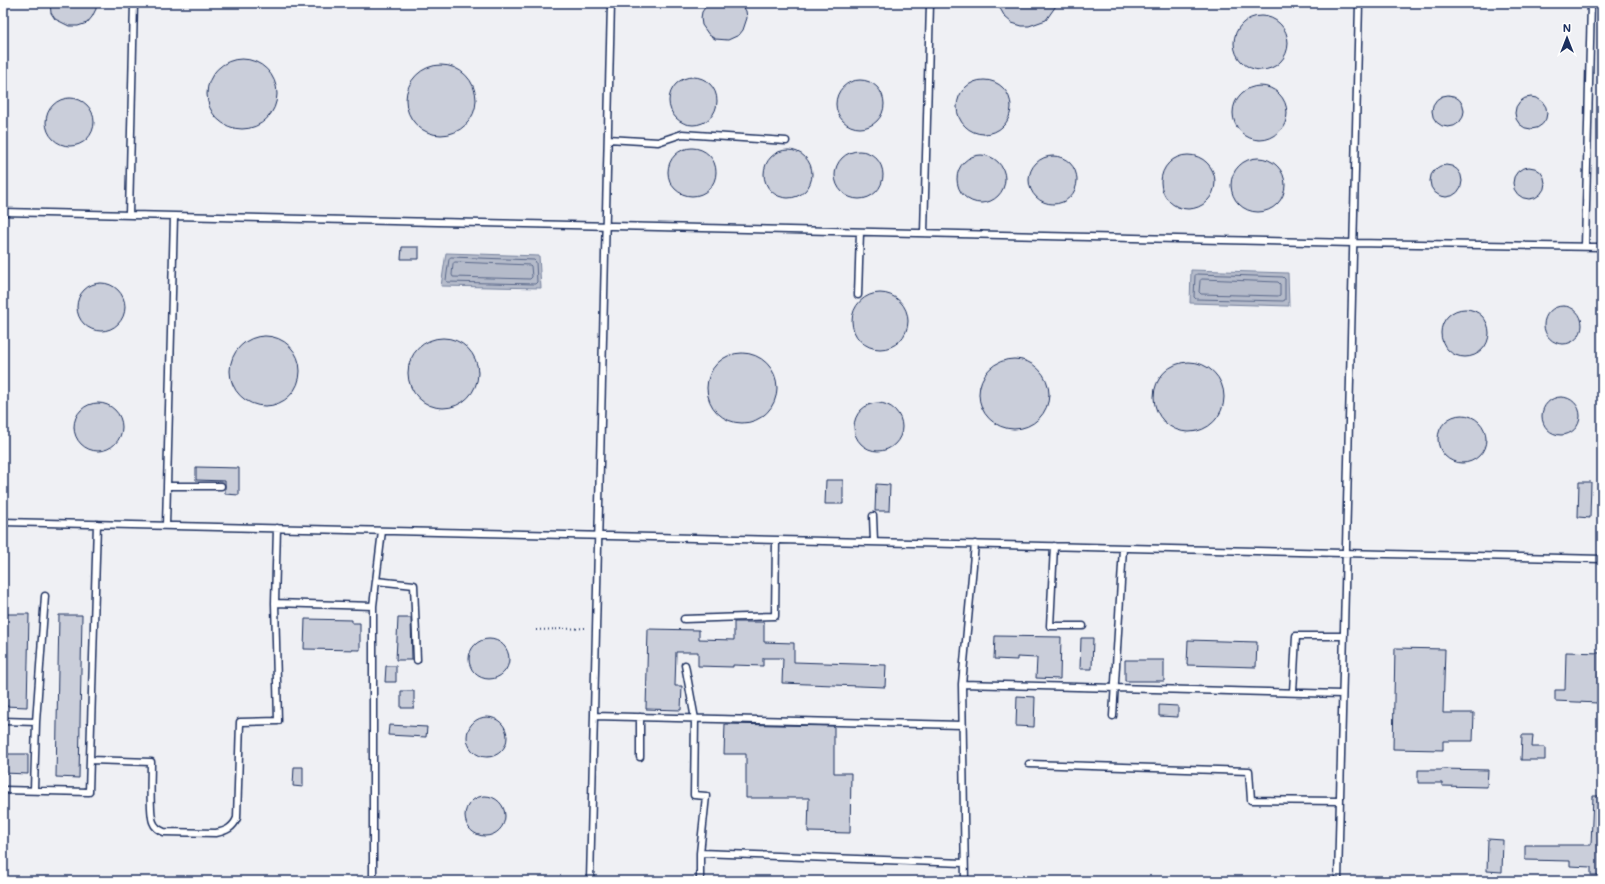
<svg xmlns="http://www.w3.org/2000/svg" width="1605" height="884" font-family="Mali,sans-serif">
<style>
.built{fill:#eff0f4}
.water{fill:#b5bbca;stroke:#77839f}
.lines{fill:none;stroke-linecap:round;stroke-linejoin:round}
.shore{stroke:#596789;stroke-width:1}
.building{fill:#caceda;stroke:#1b2f5e}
.service-casing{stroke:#1b2f5e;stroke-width:9}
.path{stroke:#1b2f5e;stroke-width:2;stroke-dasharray:1 3;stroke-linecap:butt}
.service{stroke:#fff;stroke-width:6}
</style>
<rect width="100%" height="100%" fill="#fff"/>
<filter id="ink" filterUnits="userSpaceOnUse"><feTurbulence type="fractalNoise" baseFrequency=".025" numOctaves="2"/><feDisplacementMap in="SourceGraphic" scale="8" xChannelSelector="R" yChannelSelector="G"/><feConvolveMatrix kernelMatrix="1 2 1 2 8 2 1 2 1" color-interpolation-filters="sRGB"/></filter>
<g filter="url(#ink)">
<path class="built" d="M 3,3 L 1602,3 L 1602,881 L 3,881 Z"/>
<path class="water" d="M 446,253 L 539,256 L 541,288 L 441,286 Z
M 1191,270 L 1288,273 L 1289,306 L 1190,303 Z"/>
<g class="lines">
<path class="shore" d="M 451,257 L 534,260 L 536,262 L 537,282 L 535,284 L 447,282 L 446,280 L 449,259 Z
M 455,262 L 530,265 L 531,266 L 532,277 L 530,279 L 453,277 L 452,275 L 453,264 Z
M 1197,274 L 1283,277 L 1285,279 L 1285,300 L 1283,301 L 1196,299 L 1194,297 L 1195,276 Z
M 1202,279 L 1278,282 L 1280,284 L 1280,295 L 1278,296 L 1201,294 L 1199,292 L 1200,281 Z"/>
</g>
<path class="building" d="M 50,3 L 96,3 L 96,9 L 92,17 L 87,23 L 78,26 L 69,26 L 55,19 L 51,13 Z
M 708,3 L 741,3 L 746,11 L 747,18 L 743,30 L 739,35 L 728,40 L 715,39 L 709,35 L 702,25 L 701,18 L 702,12 Z
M 997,3 L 1058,3 L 1046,20 L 1029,26 L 1022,26 L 1012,23 L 1005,17 Z
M1234 43a27 27 0 1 1 54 0a27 27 0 1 1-54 0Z
M207 94a35 35 0 1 1 70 0a35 35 0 1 1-70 0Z
M406 100a35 35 0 1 1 70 0a35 35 0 1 1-70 0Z
M669 101a24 24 0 1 1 48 0a24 24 0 1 1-48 0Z
M957 107a27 27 0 1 1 54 0a27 27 0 1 1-54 0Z
M836 104a24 24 0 1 1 48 0a24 24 0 1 1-48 0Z
M1233 113a27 27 0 1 1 54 0a27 27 0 1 1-54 0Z
M1432 111a16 16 0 1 1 32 0a16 16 0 1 1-32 0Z
M1515 113a16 16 0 1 1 32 0a16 16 0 1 1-32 0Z
M46 122a24 24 0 1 1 48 0a24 24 0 1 1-48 0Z
M668 172a24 24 0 1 1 48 0a24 24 0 1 1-48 0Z
M764 174a24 24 0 1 1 48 0a24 24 0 1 1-48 0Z
M835 175a24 24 0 1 1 48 0a24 24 0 1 1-48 0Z
M1161 182a27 27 0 1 1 54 0a27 27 0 1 1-54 0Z
M957 179a24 24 0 1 1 48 0a24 24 0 1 1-48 0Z
M1029 180a24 24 0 1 1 48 0a24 24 0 1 1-48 0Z
M1231 185a27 27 0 1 1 54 0a27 27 0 1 1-54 0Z
M1430 181a16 16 0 1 1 32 0a16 16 0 1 1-32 0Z
M1513 183a16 16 0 1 1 32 0a16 16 0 1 1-32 0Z
M 402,247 L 419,247 L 419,259 L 401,259 Z
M77 307a24 24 0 1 1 48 0a24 24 0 1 1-48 0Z
M852 321a28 28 0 1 1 56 0a28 28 0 1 1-56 0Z
M1544 325a19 19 0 1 1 38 0a19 19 0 1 1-38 0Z
M1441 333a24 24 0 1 1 48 0a24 24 0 1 1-48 0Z
M230 371a35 35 0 1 1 70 0a35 35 0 1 1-70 0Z
M408 373a35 35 0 1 1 70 0a35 35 0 1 1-70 0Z
M707 388a35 35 0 1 1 70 0a35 35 0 1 1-70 0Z
M979 394a35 35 0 1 1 70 0a35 35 0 1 1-70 0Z
M1154 397a35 35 0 1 1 70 0a35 35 0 1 1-70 0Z
M1542 416a19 19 0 1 1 38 0a19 19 0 1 1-38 0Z
M854 427a24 24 0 1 1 48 0a24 24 0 1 1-48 0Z
M74 427a24 24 0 1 1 48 0a24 24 0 1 1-48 0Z
M1438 439a24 24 0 1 1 48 0a24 24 0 1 1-48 0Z
M 196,467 L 239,468 L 239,495 L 225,494 L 225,481 L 196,480 Z
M 826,480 L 843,480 L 843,504 L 825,504 Z
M 1579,482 L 1591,482 L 1590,518 L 1578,517 Z
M 876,484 L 890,485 L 889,511 L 875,511 Z
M 6,614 L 29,614 L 27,707 L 4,706 Z
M 59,615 L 82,615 L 79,778 L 56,777 Z
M 398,618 L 411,618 L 412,660 L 396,660 Z
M 305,619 L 352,620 L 352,623 L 360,623 L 360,650 L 304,649 Z
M 734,622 L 764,622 L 764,642 L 794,643 L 794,662 L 886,665 L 885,687 L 782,683 L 783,658 L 763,658 L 763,666 L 733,665 L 733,667 L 698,666 L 698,652 L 676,652 L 675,686 L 682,686 L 681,710 L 646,709 L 648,629 L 699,630 L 699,639 L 734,640 Z
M 995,636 L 1061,637 L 1060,679 L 1036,678 L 1037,658 L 1017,657 L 1017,660 L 994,659 Z
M 1081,638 L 1093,638 L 1092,669 L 1080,669 Z
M469 659a20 20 0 1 1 40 0a20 20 0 1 1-40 0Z
M 1188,640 L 1257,642 L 1256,667 L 1187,665 Z
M 1395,648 L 1445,649 L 1443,713 L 1474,713 L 1473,741 L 1443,741 L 1443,750 L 1393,749 Z
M 1566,652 L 1602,653 L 1602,677 L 1600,677 L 1598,703 L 1555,701 L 1555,690 L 1565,690 Z
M 1125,660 L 1164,660 L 1164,681 L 1125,681 Z
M 386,666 L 396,666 L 396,682 L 385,682 Z
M 401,691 L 414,691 L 414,708 L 401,708 Z
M 1017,696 L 1035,697 L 1034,727 L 1016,726 Z
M 1159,705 L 1178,706 L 1178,717 L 1159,716 Z
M467 737a20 20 0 1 1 40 0a20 20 0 1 1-40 0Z
M 725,724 L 834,726 L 834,773 L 851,773 L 850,833 L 808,832 L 809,798 L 746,798 L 746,754 L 724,754 Z
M 389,725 L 427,727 L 426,737 L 388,735 Z
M 1522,735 L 1533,735 L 1532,747 L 1545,747 L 1545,760 L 1521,760 Z
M 3,754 L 28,754 L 28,774 L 3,773 Z
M 294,767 L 303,767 L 303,787 L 293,786 Z
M 1442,769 L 1488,770 L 1487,787 L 1442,786 L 1442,783 L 1418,783 L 1418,770 L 1442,770 Z
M 1593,796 L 1602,796 L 1602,875 L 1591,875 L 1591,867 L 1570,866 L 1570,861 L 1525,860 L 1525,845 L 1591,845 Z
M465 816a20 20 0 1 1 40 0a20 20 0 1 1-40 0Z
M 1488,839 L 1503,840 L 1502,872 L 1487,871 Z"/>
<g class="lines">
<g class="service-casing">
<path id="service" d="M 608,139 L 658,142 L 682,134 L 786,141
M 3,212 L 1353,243 L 1602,247
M 129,215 L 134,3
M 924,233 L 930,3
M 1585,246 L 1591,3
M 858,295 L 860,232
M 167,486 L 174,216
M 873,516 L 874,542
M 3,522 L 1602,559
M 166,526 L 167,486 L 221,486
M 277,528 L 275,603 L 373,606 L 382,531
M 1054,546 L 1050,626 L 1083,626
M 376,581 L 414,585 L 417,660
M 684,619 L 775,616 L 776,540
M 685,665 L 695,719 L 694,795 L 706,796 L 700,853
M 962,684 L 975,544
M 1293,692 L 1296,636 L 1344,636
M 594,716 L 962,725
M 1113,716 L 1123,548
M 640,717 L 640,757
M 3,721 L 36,722 L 34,790
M 36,722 L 45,596
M 90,760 L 151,762 C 151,775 149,812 153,822 C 155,828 159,830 164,832 L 216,833 C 226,831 233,828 237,818 L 240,722 L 278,721 L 275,603
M 1029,764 L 1249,771 L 1251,800 L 1340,801
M 3,790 L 89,792 L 97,524
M 373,881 L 373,606
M 590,881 L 611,3
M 700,881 L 700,853 L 964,863
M 965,881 L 962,684 L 1342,694
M 1338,881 L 1359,3"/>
</g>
<path class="path" d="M 536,630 L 587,628"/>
<use href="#service" class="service"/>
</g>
</g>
<rect width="1605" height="884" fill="none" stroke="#fff" stroke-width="16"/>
<rect x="8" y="8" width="1589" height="868" fill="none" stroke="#1b2f5e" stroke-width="1.5" filter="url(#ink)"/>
<g transform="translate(1567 38)" stroke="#ffffff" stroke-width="3" paint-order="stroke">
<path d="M0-3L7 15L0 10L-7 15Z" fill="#1b2f5e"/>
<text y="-6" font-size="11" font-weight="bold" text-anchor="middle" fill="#1b2f5e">N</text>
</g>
</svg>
